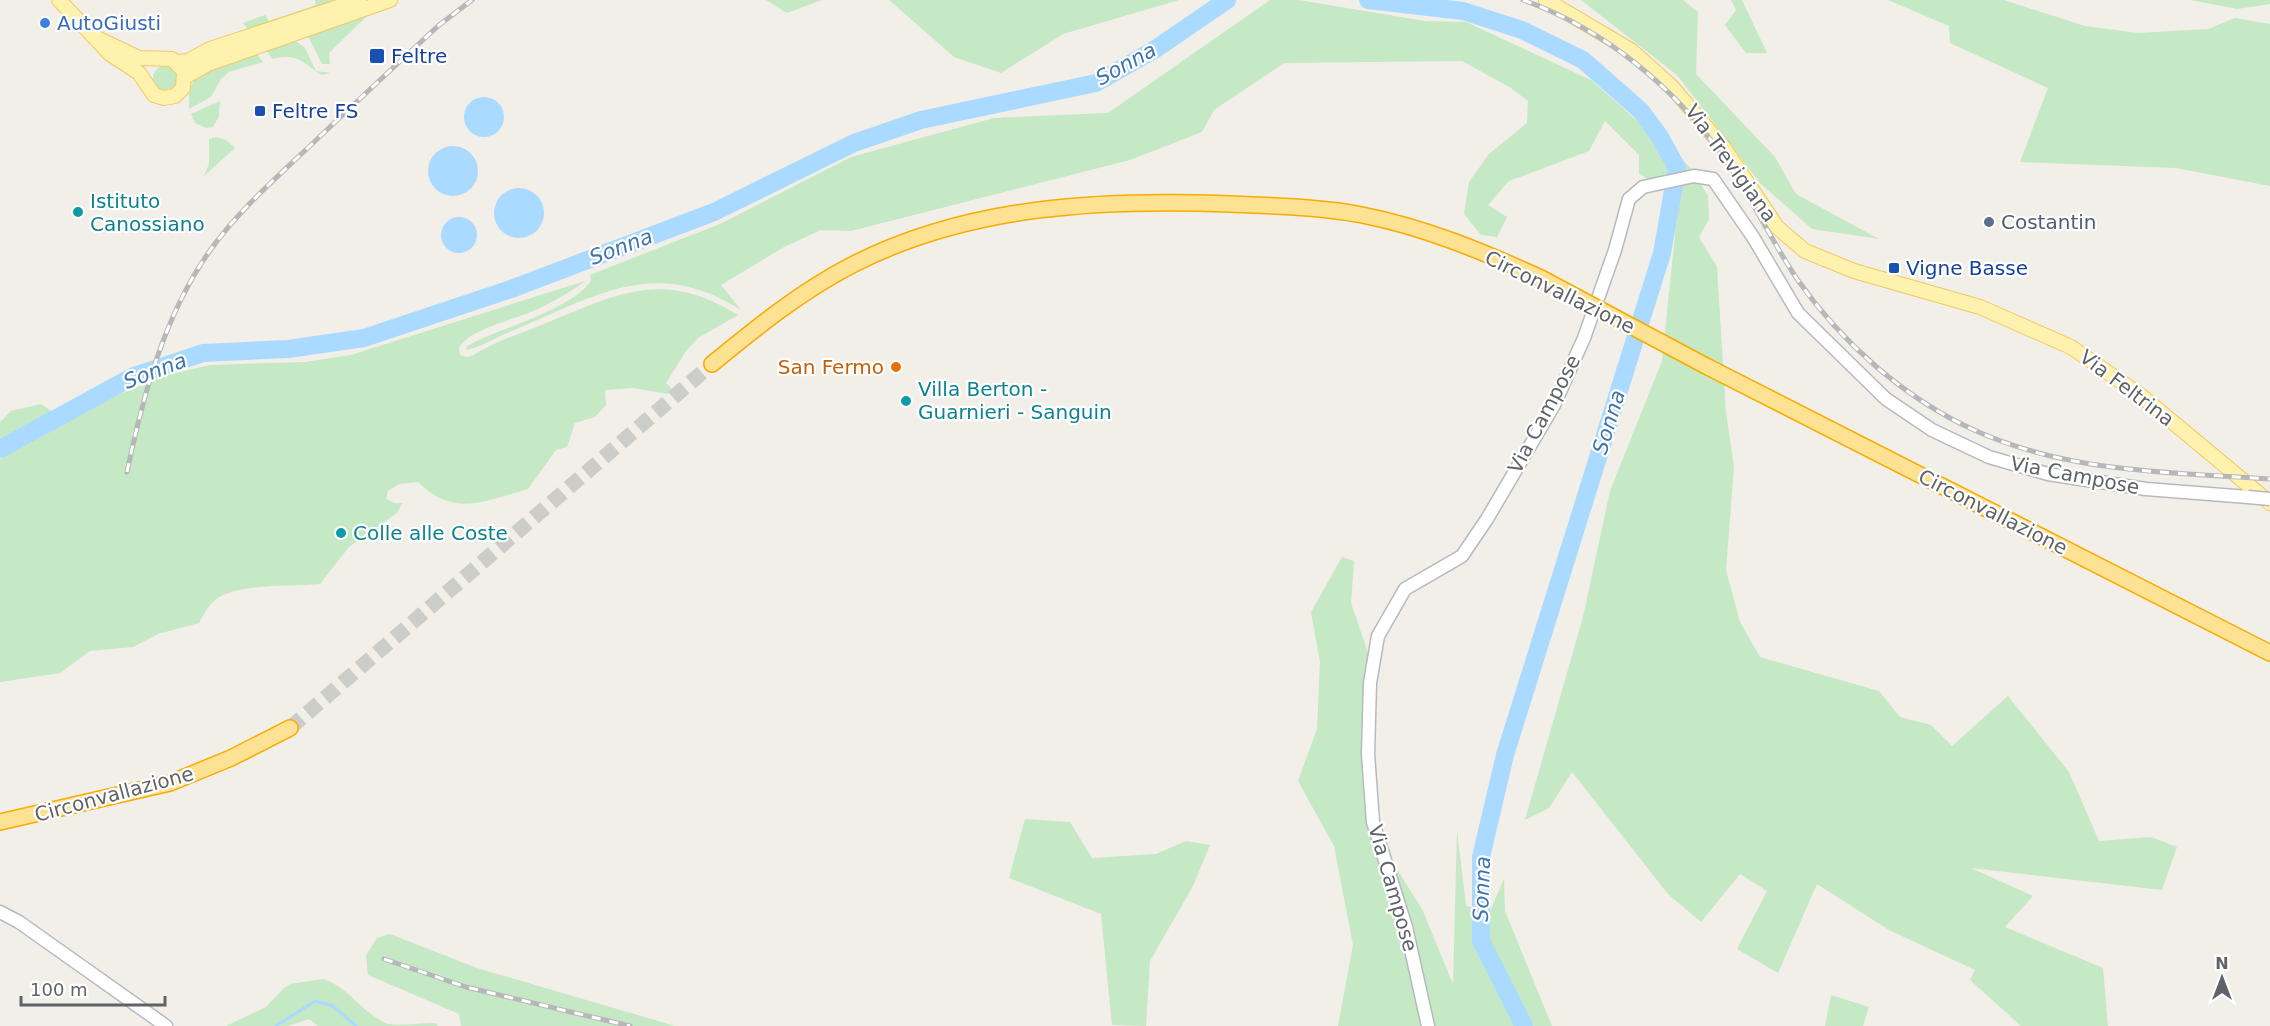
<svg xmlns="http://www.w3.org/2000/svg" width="2270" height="1026" font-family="'DejaVu Sans',sans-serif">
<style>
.green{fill:#c5e8c5}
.water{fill:#aadaff}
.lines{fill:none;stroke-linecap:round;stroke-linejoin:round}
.stream{stroke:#aadaff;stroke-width:3}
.river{stroke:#aadaff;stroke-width:18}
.highway-tunnel{stroke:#ccccc8;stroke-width:15;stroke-dasharray:15 8;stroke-linecap:butt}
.secondary-casing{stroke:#b6babf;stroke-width:15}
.primary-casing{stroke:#f2c960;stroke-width:16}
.highway-casing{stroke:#f9ab00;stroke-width:18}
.secondary{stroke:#fff;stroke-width:12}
.primary{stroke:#fff2af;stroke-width:14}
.highway{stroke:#fde293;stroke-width:15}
.rail-casing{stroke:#b6b7b8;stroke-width:5}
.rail{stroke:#fff;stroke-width:3;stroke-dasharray:9;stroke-linecap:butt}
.secondary-bridge-casing{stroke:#b6babf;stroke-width:15;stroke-linecap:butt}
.highway-bridge-casing{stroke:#f9ab00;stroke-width:18;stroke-linecap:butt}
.secondary-bridge{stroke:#fff;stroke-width:12}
.highway-bridge{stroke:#fde293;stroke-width:15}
.shop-dot{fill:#3f7fe0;stroke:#fff;stroke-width:2}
.transit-dot{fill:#1a4fb4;stroke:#fff;stroke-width:2}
.culture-dot{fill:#0f9aa8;stroke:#fff;stroke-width:2}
.service-dot{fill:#5c6f8a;stroke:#fff;stroke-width:2}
.food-dot{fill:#e8710a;stroke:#fff;stroke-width:2}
.labels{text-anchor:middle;stroke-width:4.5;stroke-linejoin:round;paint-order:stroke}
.shop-label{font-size:20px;fill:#366cbe;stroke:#fff;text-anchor:start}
.transit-label{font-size:20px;fill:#164399;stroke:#fff;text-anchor:start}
.street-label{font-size:20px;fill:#5f6368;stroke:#fff}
.culture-label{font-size:20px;fill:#0d838f;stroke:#fff;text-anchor:start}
.service-label{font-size:20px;fill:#4e5e75;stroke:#fff;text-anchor:start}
.food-label{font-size:20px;fill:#c56008;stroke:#fff;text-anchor:end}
.water-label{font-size:21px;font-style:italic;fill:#4174aa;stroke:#fff}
</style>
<rect width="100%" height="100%" fill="#f1efe8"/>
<path class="green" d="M 315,0 L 332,0 L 328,5 L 251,33 L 243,23 L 265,15 L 269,21 L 316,5 Z
M 766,0 L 822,0 L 787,13 Z
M 889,0 L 1179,0 L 1063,34 L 1001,73 L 954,57 Z
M 1270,0 L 1299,0 L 1425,21 L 1466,22 L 1591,80 L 1692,169 L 1708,196 L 1709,219 L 1699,237 L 1717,267 L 1726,413 L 1734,467 L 1726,570 L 1740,622 L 1760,657 L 1879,691 L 1900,717 L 1931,725 L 1952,746 L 2008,696 L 2069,772 L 2099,841 L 2151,837 L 2177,847 L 2162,890 L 1971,868 L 2033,896 L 2005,927 L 2103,968 L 2108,1026 L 2021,1026 L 1970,980 L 1975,970 L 1889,930 L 1817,884 L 1778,973 L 1737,949 L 1767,891 L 1740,874 L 1701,922 L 1668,894 L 1572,772 L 1549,808 L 1525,820 L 1583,617 L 1610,491 L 1662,361 L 1679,196 L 1639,174 L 1639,155 L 1605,121 L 1589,151 L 1509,181 L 1488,205 L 1507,217 L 1497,237 L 1481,235 L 1464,214 L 1469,182 L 1489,154 L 1527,123 L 1528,101 L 1511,88 L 1462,61 L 1284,63 L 1214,110 L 1202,132 L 1130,160 L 851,231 L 821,230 L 784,247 L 721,285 L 741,310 C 655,255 595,296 512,331 C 498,336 480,348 466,350 L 467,346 C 500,328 571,310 591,281 L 590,275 L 722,223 L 851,157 L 994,118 L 1108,113 Z
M 1581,0 L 1683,0 L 1698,12 L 1696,74 L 1775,157 L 1796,194 L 1879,239 L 1812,229 L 1760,183 L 1677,75 Z
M 1731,0 L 1742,0 L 1767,53 L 1746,53 L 1725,25 L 1736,10 Z
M 1888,0 L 2004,0 L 2085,26 L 2138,33 L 2208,29 L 2235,18 L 2270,24 L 2270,186 L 2176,168 L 2020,162 L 2048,88 L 1950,43 L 1949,26 Z
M 2191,0 L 2270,0 L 2270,4 L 2237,9 Z
M 372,11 L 329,53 L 330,64 L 322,64 L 308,36 Z
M 293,39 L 305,48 L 316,71 L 331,73 L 321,75 C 303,62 297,53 273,59 L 263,47 Z
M 254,50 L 263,62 L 229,72 L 221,79 L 211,97 L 189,109 L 189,90 L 196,77 Z
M153 78a12 12 0 1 1 24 0a12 12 0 1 1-24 0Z
M 220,101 L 219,116 L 213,127 L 206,128 L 195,123 L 191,114 Z
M 216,137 L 226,140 L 235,148 L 204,176 L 209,164 L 209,139 Z
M 585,281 C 569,293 551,303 533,311 C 513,320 469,329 459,348 L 460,355 L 466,357 L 472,356 C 493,342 520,334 544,324 C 617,294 663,268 738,315 L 698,338 L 686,351 L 666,383 L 672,389 L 668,394 L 633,388 L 605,390 L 606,405 L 595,417 L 575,423 L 567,447 L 556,450 L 528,489 C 485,501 454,518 418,482 L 399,484 L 388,491 L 386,499 L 394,503 L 402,503 L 397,513 L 349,547 L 320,584 C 290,587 251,583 223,595 C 211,600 205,612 199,623 L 158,634 L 133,647 L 90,651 L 60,673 L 0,682 L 0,460 L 8,453 L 113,397 L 167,375 L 210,365 L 305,362 L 351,355 Z
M 41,404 L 53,412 L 27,434 L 0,452 L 0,422 L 11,411 Z
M 1342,557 L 1354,561 L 1351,603 L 1369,656 L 1367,822 L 1422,909 L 1453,984 L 1457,830 L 1466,906 L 1490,911 L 1504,879 L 1505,911 L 1552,1026 L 1338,1026 L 1353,945 L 1334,846 L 1298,781 L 1317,729 L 1320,662 L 1311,612 Z
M 1025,819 L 1070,822 L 1092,858 L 1156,854 L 1186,841 L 1210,845 L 1193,886 L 1150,961 L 1146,1026 L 1112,1025 L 1101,914 L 1009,878 Z
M 390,934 L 477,968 L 675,1026 L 461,1026 L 459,1014 L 368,975 L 366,955 L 377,938 Z
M 322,979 C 349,986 362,1014 388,1024 C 402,1026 421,1023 435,1023 L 438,1026 L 318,1026 L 309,1019 L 288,1026 L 226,1026 L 266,1007 L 284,988 L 291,984 Z
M 1831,995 L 1869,1007 L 1863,1026 L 1825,1026 Z"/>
<path class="water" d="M464 117a20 20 0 1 1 40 0a20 20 0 1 1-40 0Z
M428 171a25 25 0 1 1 50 0a25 25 0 1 1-50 0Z
M494 213a25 25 0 1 1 50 0a25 25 0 1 1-50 0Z
M441 235a18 18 0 1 1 36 0a18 18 0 1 1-36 0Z"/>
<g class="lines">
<path class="stream" d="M 276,1026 L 315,1001 L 333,1006 L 356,1026
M 1515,1026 L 1522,1024"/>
<path class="river" d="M 1368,0 L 1463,11 L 1522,30 L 1583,60 L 1641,111 L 1660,137 L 1677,168 L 1662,253 L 1505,755 L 1481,857 L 1481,941 L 1524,1026
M 0,449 L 134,376 L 203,353 L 288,349 L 364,338 L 511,289 L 714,212 L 854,143 L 921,120 L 1096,83 L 1154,50 L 1227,0"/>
<path class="highway-tunnel" d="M 290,728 L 712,364"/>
<g class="secondary-casing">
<path id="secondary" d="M 0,912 L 19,922 L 166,1026
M 1428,1026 L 1406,927 L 1373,822 L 1368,754 L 1370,683 L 1378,636 L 1405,589 L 1462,556 L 1487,519 L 1554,405 L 1584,338 L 1615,250 L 1629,199 L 1643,187 L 1694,176 L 1713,179 L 1753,237 L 1798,313 L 1886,399 L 1932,430 L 1989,457 L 2048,474 L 2146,489 L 2248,497"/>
</g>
<g class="primary-casing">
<path id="primary" d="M 59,0 L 110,54 L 139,73 L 154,95 L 164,98 L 175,96 L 183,88 L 184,71 L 172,59 L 139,58 L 97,38
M 1546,0 L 1632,51 L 1672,87 L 1724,148 L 1777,227 L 1805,251 L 1854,271 L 1980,307 L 2071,347 L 2139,394 L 2270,503
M 177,62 L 188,61 L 210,49 L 359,0
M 185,77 L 208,64 L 390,0"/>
</g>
<g class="highway-casing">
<path id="highway" d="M 712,364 C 757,327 800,292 852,265 C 969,205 1103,199 1231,204 C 1275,206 1319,207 1362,215 C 1424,227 1484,252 1541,278
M 1706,366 L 2270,653
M 0,822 L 170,783 L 231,758 L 290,728"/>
</g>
<use href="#secondary" class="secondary"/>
<use href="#primary" class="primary"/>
<use href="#highway" class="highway"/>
<g class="rail-casing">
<path id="rail" d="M 1523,0 C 1604,29 1675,87 1724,158 C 1751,197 1771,240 1797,279 C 1842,343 1904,398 1974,430 C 2068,473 2169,472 2270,479
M 127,472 C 143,396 164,316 209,252 C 238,211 276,178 312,144 C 354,104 396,65 438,26 L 472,0
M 384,959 L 466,987 L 630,1026"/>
</g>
<use href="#rail" class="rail"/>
<g class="secondary-bridge-casing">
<path id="secondary-bridge" d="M 2248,497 L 2270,499"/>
</g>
<g class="highway-bridge-casing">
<path id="highway-bridge" d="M 1541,278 L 1706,366"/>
</g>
<use href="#secondary-bridge" class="secondary-bridge"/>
<use href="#highway-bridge" class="highway-bridge"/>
</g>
<circle class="shop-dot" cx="45" cy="23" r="6"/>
<g class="transit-dot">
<rect x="369" y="48" width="16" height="16" rx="3"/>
<rect x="254" y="105" width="12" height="12" rx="3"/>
<rect x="1888" y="262" width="12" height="12" rx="3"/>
</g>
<g class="culture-dot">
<circle cx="78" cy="212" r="6"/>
<circle cx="906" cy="401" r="6"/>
<circle cx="341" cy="533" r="6"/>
</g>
<circle class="service-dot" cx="1989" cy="222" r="6"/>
<circle class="food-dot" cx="896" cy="367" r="6"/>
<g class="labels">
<g class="shop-label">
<text x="57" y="30">AutoGiusti</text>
</g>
<g class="transit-label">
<text x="391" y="63">Feltre</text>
<text x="272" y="118">Feltre FS</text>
<text x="1906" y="275">Vigne Basse</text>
</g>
<g class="street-label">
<text transform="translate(1731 163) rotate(54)" y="7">Via Trevigiana</text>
<text transform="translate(1560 292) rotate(26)" y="7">Circonvallazione</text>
<text transform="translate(2127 388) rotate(37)" y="7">Via Feltrina</text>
<text transform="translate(1544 414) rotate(-62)" y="7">Via Campose</text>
<text transform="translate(2075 475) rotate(11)" y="7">Via Campose</text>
<text transform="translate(1993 512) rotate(27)" y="7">Circonvallazione</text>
<text transform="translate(114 794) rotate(-15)" y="7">Circonvallazione</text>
<text transform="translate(1393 888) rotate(74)" y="7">Via Campose</text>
</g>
<g class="culture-label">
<text x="90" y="208">Istituto<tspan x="90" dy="23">Canossiano</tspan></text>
<text x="918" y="396">Villa Berton -<tspan x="918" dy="23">Guarnieri - Sanguin</tspan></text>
<text x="353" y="540">Colle alle Coste</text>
</g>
<g class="service-label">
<text x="2001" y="229">Costantin</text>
</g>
<g class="food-label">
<text x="884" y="374">San Fermo</text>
</g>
<g class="water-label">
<text transform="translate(1126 64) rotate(-29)" y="7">Sonna</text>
<text transform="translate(621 247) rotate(-21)" y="7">Sonna</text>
<text transform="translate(155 371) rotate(-21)" y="7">Sonna</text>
<text transform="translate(1609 422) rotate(-73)" y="7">Sonna</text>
<text transform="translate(1482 889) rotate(-88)" y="7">Sonna</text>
</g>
</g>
<g transform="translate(2222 978)" stroke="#ffffff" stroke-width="4.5" paint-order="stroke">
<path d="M0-4.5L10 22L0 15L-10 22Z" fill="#5f6368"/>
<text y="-9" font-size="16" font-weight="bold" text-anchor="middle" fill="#5f6368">N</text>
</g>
<path d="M21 996v9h144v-9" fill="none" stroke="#5f6368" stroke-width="3"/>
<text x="30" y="996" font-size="18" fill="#5f6368" stroke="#ffffff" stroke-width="4.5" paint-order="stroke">100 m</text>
</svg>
